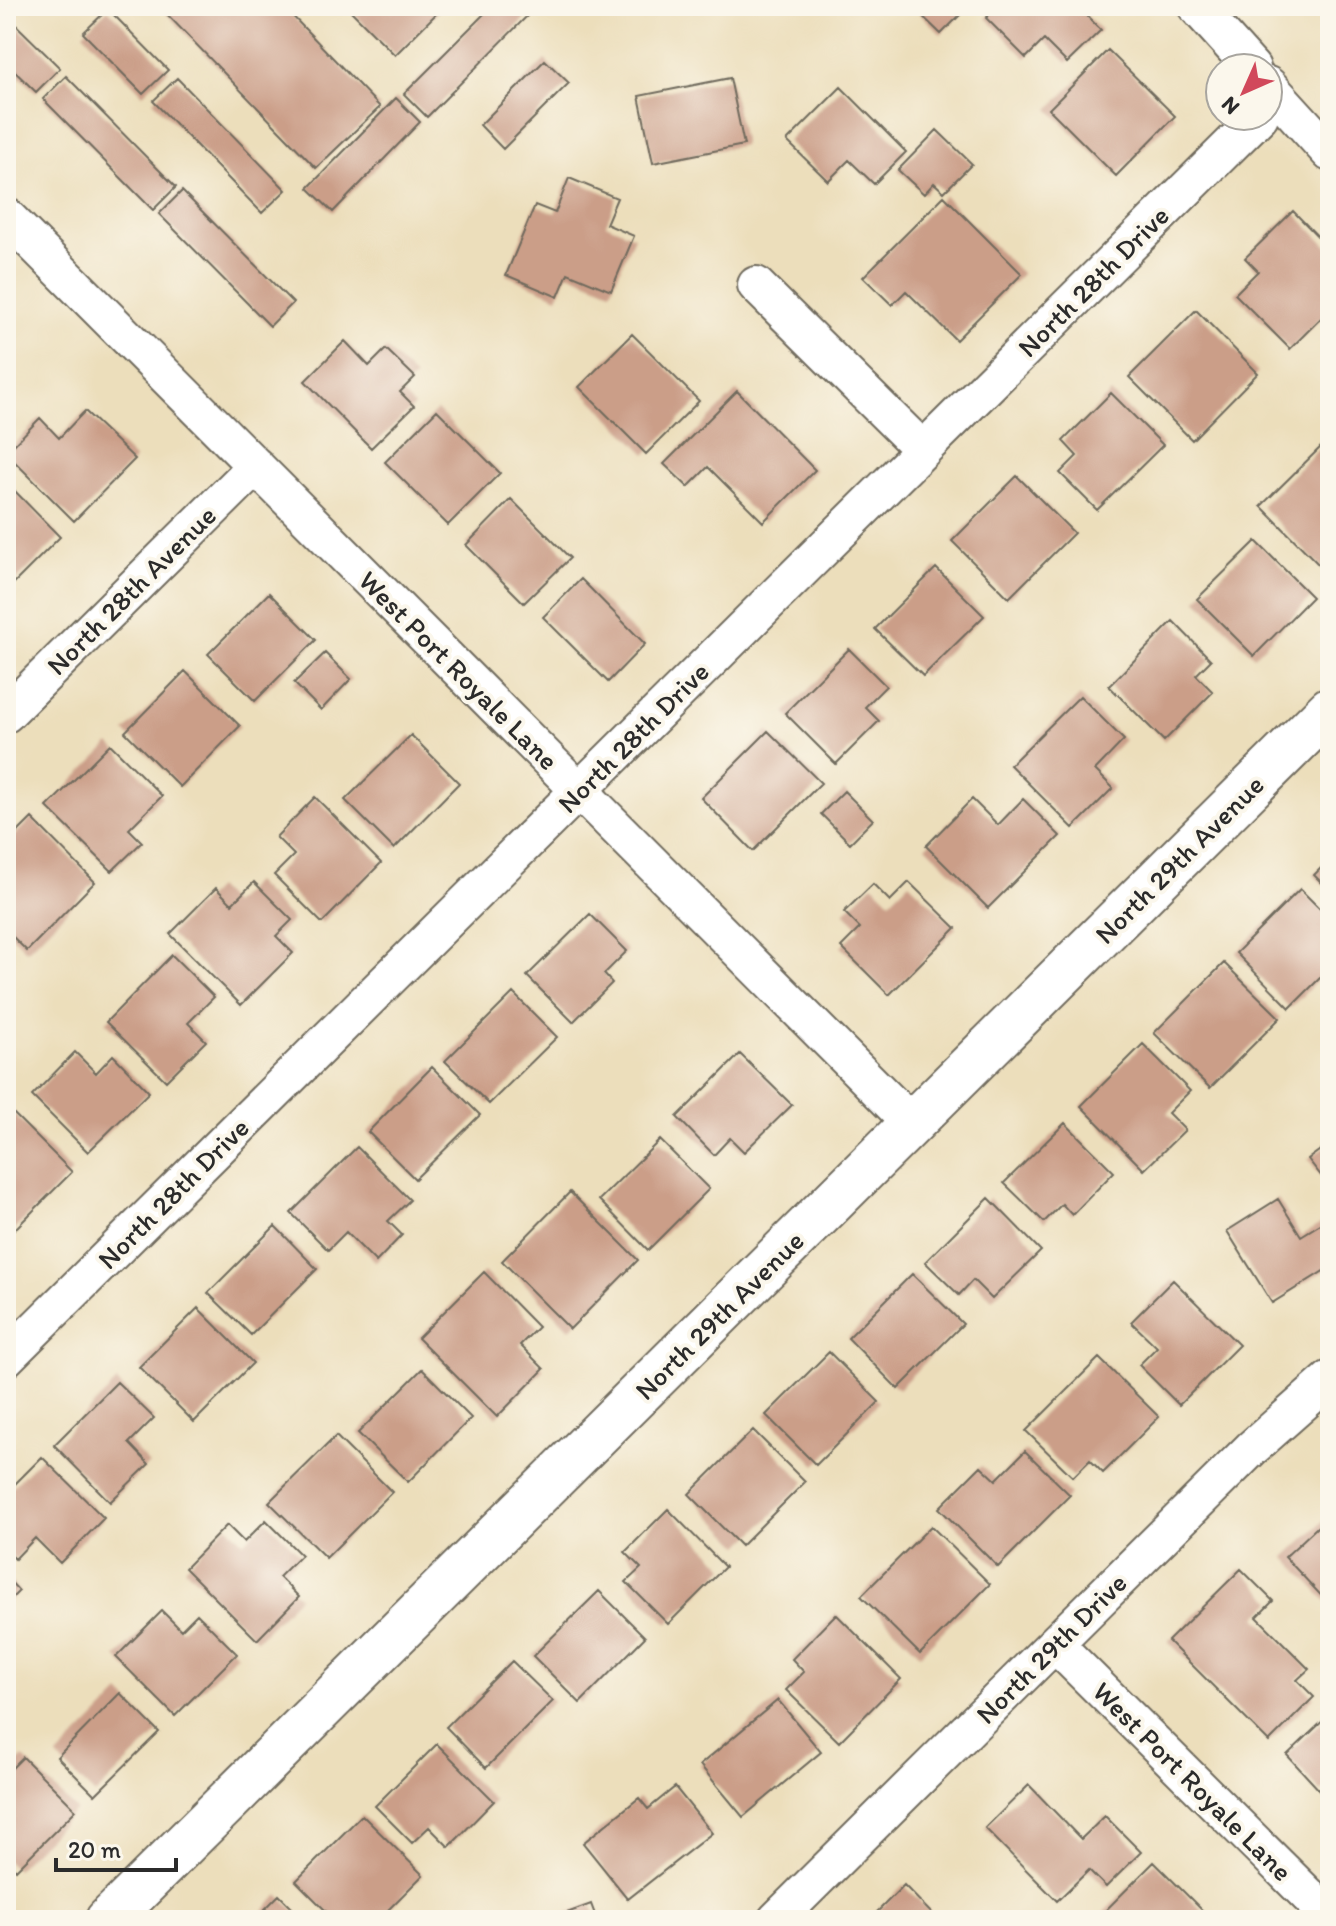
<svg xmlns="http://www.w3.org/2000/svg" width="1336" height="1926" font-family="Itim,sans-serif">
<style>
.building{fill:#cb9e88}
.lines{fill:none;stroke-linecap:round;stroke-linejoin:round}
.minor-casing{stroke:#6f6a5d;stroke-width:40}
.tertiary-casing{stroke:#6f6a5d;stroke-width:48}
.minor{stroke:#fff;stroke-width:36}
.tertiary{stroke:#fff;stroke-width:44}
.labels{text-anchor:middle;stroke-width:8;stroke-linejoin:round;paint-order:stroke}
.street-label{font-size:28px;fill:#2b2b2b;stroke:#fbf7ec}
</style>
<rect width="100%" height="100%" fill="#fbf7ec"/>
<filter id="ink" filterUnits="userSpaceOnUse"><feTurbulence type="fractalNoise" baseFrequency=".0125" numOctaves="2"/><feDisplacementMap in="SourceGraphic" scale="16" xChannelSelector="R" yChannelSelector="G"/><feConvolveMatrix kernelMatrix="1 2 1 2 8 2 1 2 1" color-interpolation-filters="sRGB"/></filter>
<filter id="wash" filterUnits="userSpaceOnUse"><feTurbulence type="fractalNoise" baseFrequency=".006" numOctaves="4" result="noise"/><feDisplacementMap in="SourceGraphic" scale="32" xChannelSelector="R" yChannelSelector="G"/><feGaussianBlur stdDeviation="1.8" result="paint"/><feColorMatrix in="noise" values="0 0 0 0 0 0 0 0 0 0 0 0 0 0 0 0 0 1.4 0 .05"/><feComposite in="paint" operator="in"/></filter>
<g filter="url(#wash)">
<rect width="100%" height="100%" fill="#ecdebb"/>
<g id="blocks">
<path class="building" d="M 159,6 L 283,6 L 380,107 L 316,168 Z
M 346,6 L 444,6 L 395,55 Z
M 492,6 L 537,6 L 427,117 L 404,94 Z
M 912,6 L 969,6 L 941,34 Z
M 998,6 L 1077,6 L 1101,30 L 1067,63 L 1044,40 L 1026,58 L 986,18 Z
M 108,9 L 168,70 L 143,94 L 83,33 Z
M 6,15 L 60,68 L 36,92 L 6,63 Z
M 1108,50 L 1175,116 L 1116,176 L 1049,109 Z
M 545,60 L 569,83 L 503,149 L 480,125 Z
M 66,76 L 176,187 L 153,210 L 43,99 Z
M 177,78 L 286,190 L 262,213 L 153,101 Z
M 730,78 L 744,145 L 653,163 L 639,96 Z
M 841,87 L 906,152 L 874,184 L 849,160 L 828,181 L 787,141 Z
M 396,98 L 420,122 L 333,212 L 308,188 Z
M 937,130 L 972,164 L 944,192 L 934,183 L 924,194 L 898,170 Z
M 569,178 L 617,198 L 606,224 L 634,236 L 611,291 L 568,273 L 558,297 L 506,275 L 535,205 L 555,213 Z
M 182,191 L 293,303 L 270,326 L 159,214 Z
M 944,196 L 1022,274 L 956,340 L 906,291 L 892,305 L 863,277 Z
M 1293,211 L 1330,249 L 1330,278 L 1325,283 L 1330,288 L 1330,309 L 1290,349 L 1235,294 L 1258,271 L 1245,258 Z
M 1196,310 L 1258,373 L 1192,440 L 1129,377 Z
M 632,334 L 699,401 L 646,454 L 579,387 Z
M 345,341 L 369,366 L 386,349 L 415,377 L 400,392 L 414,406 L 371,448 L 305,381 Z
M 737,391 L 815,470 L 763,522 L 708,467 L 688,487 L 664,464 Z
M 1111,393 L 1163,445 L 1097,510 L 1060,473 L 1077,456 L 1063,441 Z
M 437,410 L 500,473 L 448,525 L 385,462 Z
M 85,411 L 135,459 L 74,521 L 6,453 L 40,418 L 59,438 Z
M 1328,440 L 1330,442 L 1330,576 L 1261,506 Z
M 1017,476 L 1074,533 L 1009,598 L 952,541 Z
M 6,482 L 60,537 L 6,591 Z
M 511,499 L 570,558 L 524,603 L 466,545 Z
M 1256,541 L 1312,597 L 1254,656 L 1197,599 Z
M 936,568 L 984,616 L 923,676 L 875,629 Z
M 581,579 L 645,644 L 608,682 L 543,617 Z
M 269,593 L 316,640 L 255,701 L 208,654 Z
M 1173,621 L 1211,660 L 1196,675 L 1213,692 L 1164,741 L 1109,686 Z
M 849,649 L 886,686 L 865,707 L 879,721 L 836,764 L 785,713 Z
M 325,653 L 351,679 L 321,710 L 294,683 Z
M 185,671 L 240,726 L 180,787 L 125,732 Z
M 1080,696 L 1124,740 L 1095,770 L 1113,788 L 1073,828 L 1010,765 Z
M 768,731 L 821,783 L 753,851 L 701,798 Z
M 411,735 L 459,783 L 394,849 L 345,800 Z
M 110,744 L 162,796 L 129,829 L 142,842 L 112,871 L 47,807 Z
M 844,791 L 873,820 L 850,843 L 821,814 Z
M 315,797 L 381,863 L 322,923 L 274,875 L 294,855 L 276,837 Z
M 972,799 L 998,825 L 1023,799 L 1060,836 L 988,908 L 926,846 Z
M 32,818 L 95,882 L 27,951 L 6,930 L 6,844 Z
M 1330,859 L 1330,891 L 1314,875 Z
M 254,882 L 292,920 L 276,936 L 293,953 L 241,1005 L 170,934 L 216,888 L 232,904 Z
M 909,882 L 956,928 L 889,995 L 841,947 L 860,928 L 844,912 L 873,884 L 890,901 Z
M 1300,889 L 1330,919 L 1330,968 L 1290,1008 L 1236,953 Z
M 590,914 L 627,951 L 604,974 L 612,983 L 573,1022 L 527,976 Z
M 172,955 L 214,997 L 188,1023 L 206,1041 L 166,1081 L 106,1022 Z
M 1224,963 L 1280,1018 L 1210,1088 L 1154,1033 Z
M 513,993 L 557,1037 L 489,1104 L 445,1061 Z
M 1143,1044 L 1190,1091 L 1168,1113 L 1185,1130 L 1144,1170 L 1081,1106 Z
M 75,1052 L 96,1073 L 113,1055 L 149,1092 L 88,1152 L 32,1096 Z
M 740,1054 L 792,1105 L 744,1152 L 730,1138 L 714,1155 L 677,1117 Z
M 432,1067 L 480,1115 L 415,1179 L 368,1132 Z
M 6,1106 L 72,1172 L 11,1233 L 6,1228 Z
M 1065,1123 L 1114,1172 L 1072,1215 L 1062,1204 L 1044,1222 L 1004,1183 Z
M 660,1140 L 709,1189 L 648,1250 L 599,1200 Z
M 1330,1143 L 1330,1187 L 1308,1159 Z
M 357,1147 L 410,1200 L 388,1221 L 402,1235 L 376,1262 L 346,1232 L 328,1250 L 291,1213 Z
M 570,1192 L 638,1260 L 570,1329 L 502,1261 Z
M 989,1198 L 1041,1251 L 992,1299 L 973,1280 L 959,1295 L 925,1262 Z
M 1278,1199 L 1301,1236 L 1327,1220 L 1330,1225 L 1330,1267 L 1272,1303 L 1227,1231 Z
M 275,1226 L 317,1269 L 251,1335 L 208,1293 Z
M 484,1272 L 538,1327 L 520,1345 L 544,1369 L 497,1417 L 418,1338 Z
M 912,1274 L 963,1324 L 898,1389 L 848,1338 Z
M 1173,1280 L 1239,1345 L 1179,1405 L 1139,1365 L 1157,1347 L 1131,1322 Z
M 198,1308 L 253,1363 L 194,1422 L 139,1367 Z
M 829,1352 L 879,1402 L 816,1465 L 766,1415 Z
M 1099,1358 L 1159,1417 L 1103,1473 L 1090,1460 L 1073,1477 L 1026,1431 Z
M 422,1369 L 471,1418 L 408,1482 L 358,1433 Z
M 117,1382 L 154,1418 L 129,1443 L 149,1464 L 110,1502 L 54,1445 Z
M 753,1430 L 805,1482 L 741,1546 L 689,1494 Z
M 336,1436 L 392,1492 L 326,1558 L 269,1502 Z
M 1025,1451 L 1070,1495 L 998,1567 L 939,1508 L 981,1466 L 996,1480 Z
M 42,1457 L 104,1518 L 60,1563 L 35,1538 L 15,1559 L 6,1550 L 6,1493 Z
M 668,1509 L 725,1567 L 668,1624 L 626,1582 L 641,1568 L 625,1552 Z
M 1330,1515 L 1330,1605 L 1285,1557 Z
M 266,1520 L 301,1555 L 279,1577 L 299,1597 L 257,1640 L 185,1568 L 227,1525 L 244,1542 Z
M 931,1526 L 990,1584 L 920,1654 L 861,1596 Z
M 1241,1569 L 1273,1601 L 1257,1617 L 1309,1669 L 1297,1680 L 1314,1697 L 1269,1742 L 1168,1641 Z
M 6,1577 L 19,1591 L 6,1604 Z
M 599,1591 L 645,1637 L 580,1703 L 533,1656 Z
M 162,1611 L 181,1630 L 197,1614 L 237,1654 L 175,1716 L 116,1657 Z
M 836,1614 L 901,1679 L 839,1742 L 786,1690 L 804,1672 L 792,1659 Z
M 512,1661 L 553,1701 L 486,1768 L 446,1727 Z
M 120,1693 L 159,1732 L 95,1795 L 57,1757 Z
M 778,1700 L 821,1752 L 743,1817 L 700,1765 Z
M 1330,1714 L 1330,1784 L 1321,1792 L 1287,1755 Z
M 437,1744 L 494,1801 L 449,1847 L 429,1827 L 412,1843 L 375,1806 Z
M 23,1757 L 76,1810 L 16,1870 L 6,1860 L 6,1774 Z
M 1029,1785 L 1081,1839 L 1105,1816 L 1141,1852 L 1106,1887 L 1089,1870 L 1057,1901 L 985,1828 Z
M 675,1787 L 712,1833 L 628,1899 L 583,1843 L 639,1798 L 648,1809 Z
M 362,1815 L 423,1875 L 378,1920 L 335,1920 L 296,1881 Z
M 1154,1862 L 1212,1920 L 1096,1920 Z
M 904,1885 L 938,1920 L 869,1920 Z
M 279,1895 L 304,1920 L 254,1920 Z
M 591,1904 L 597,1920 L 548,1920 Z"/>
</g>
</g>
<g filter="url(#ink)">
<use href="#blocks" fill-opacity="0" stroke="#6f6a5d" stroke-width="2"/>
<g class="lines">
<g class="minor-casing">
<path id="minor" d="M 1196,6 L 1252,68
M 1268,85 L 1330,153
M 6,216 L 912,1124
M 756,285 L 923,450
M 6,714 L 256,466
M 6,1358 L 1260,116
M 1056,1645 L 1330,1917
M 776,1920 L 1252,1448 L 1330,1379"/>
</g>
<g class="tertiary-casing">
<path id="tertiary" d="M 108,1920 L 1330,709"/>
</g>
<use href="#minor" class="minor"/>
<use href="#tertiary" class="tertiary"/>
</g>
</g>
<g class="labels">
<g class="street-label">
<text transform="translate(1093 281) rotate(-45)" y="10">North 28th Drive</text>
<text transform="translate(131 590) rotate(-45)" y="10">North 28th Avenue</text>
<text transform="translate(459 670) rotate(45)" y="10">West Port Royale Lane</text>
<text transform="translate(633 737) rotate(-45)" y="10">North 28th Drive</text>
<text transform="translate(1179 859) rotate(-45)" y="10">North 29th Avenue</text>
<text transform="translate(173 1193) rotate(-45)" y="10">North 28th Drive</text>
<text transform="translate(719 1315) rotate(-45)" y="10">North 29th Avenue</text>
<text transform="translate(1051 1648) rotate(-45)" y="10">North 29th Drive</text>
<text transform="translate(1193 1781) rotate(45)" y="10">West Port Royale Lane</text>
</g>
</g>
<rect width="1336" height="1926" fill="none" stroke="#fbf7ec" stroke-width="32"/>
<g transform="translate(1244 92) rotate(225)"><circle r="38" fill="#fbf7ec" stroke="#a8a59f" stroke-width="2"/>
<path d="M0-6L14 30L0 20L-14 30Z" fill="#d1495b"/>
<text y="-12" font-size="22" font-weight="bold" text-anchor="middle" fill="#2b2b2b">N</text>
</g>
<path d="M56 1858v12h120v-12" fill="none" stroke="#2b2b2b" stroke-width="4"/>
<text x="68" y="1858" font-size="24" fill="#2b2b2b" stroke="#fbf7ec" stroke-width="6" paint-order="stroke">20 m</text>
</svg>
